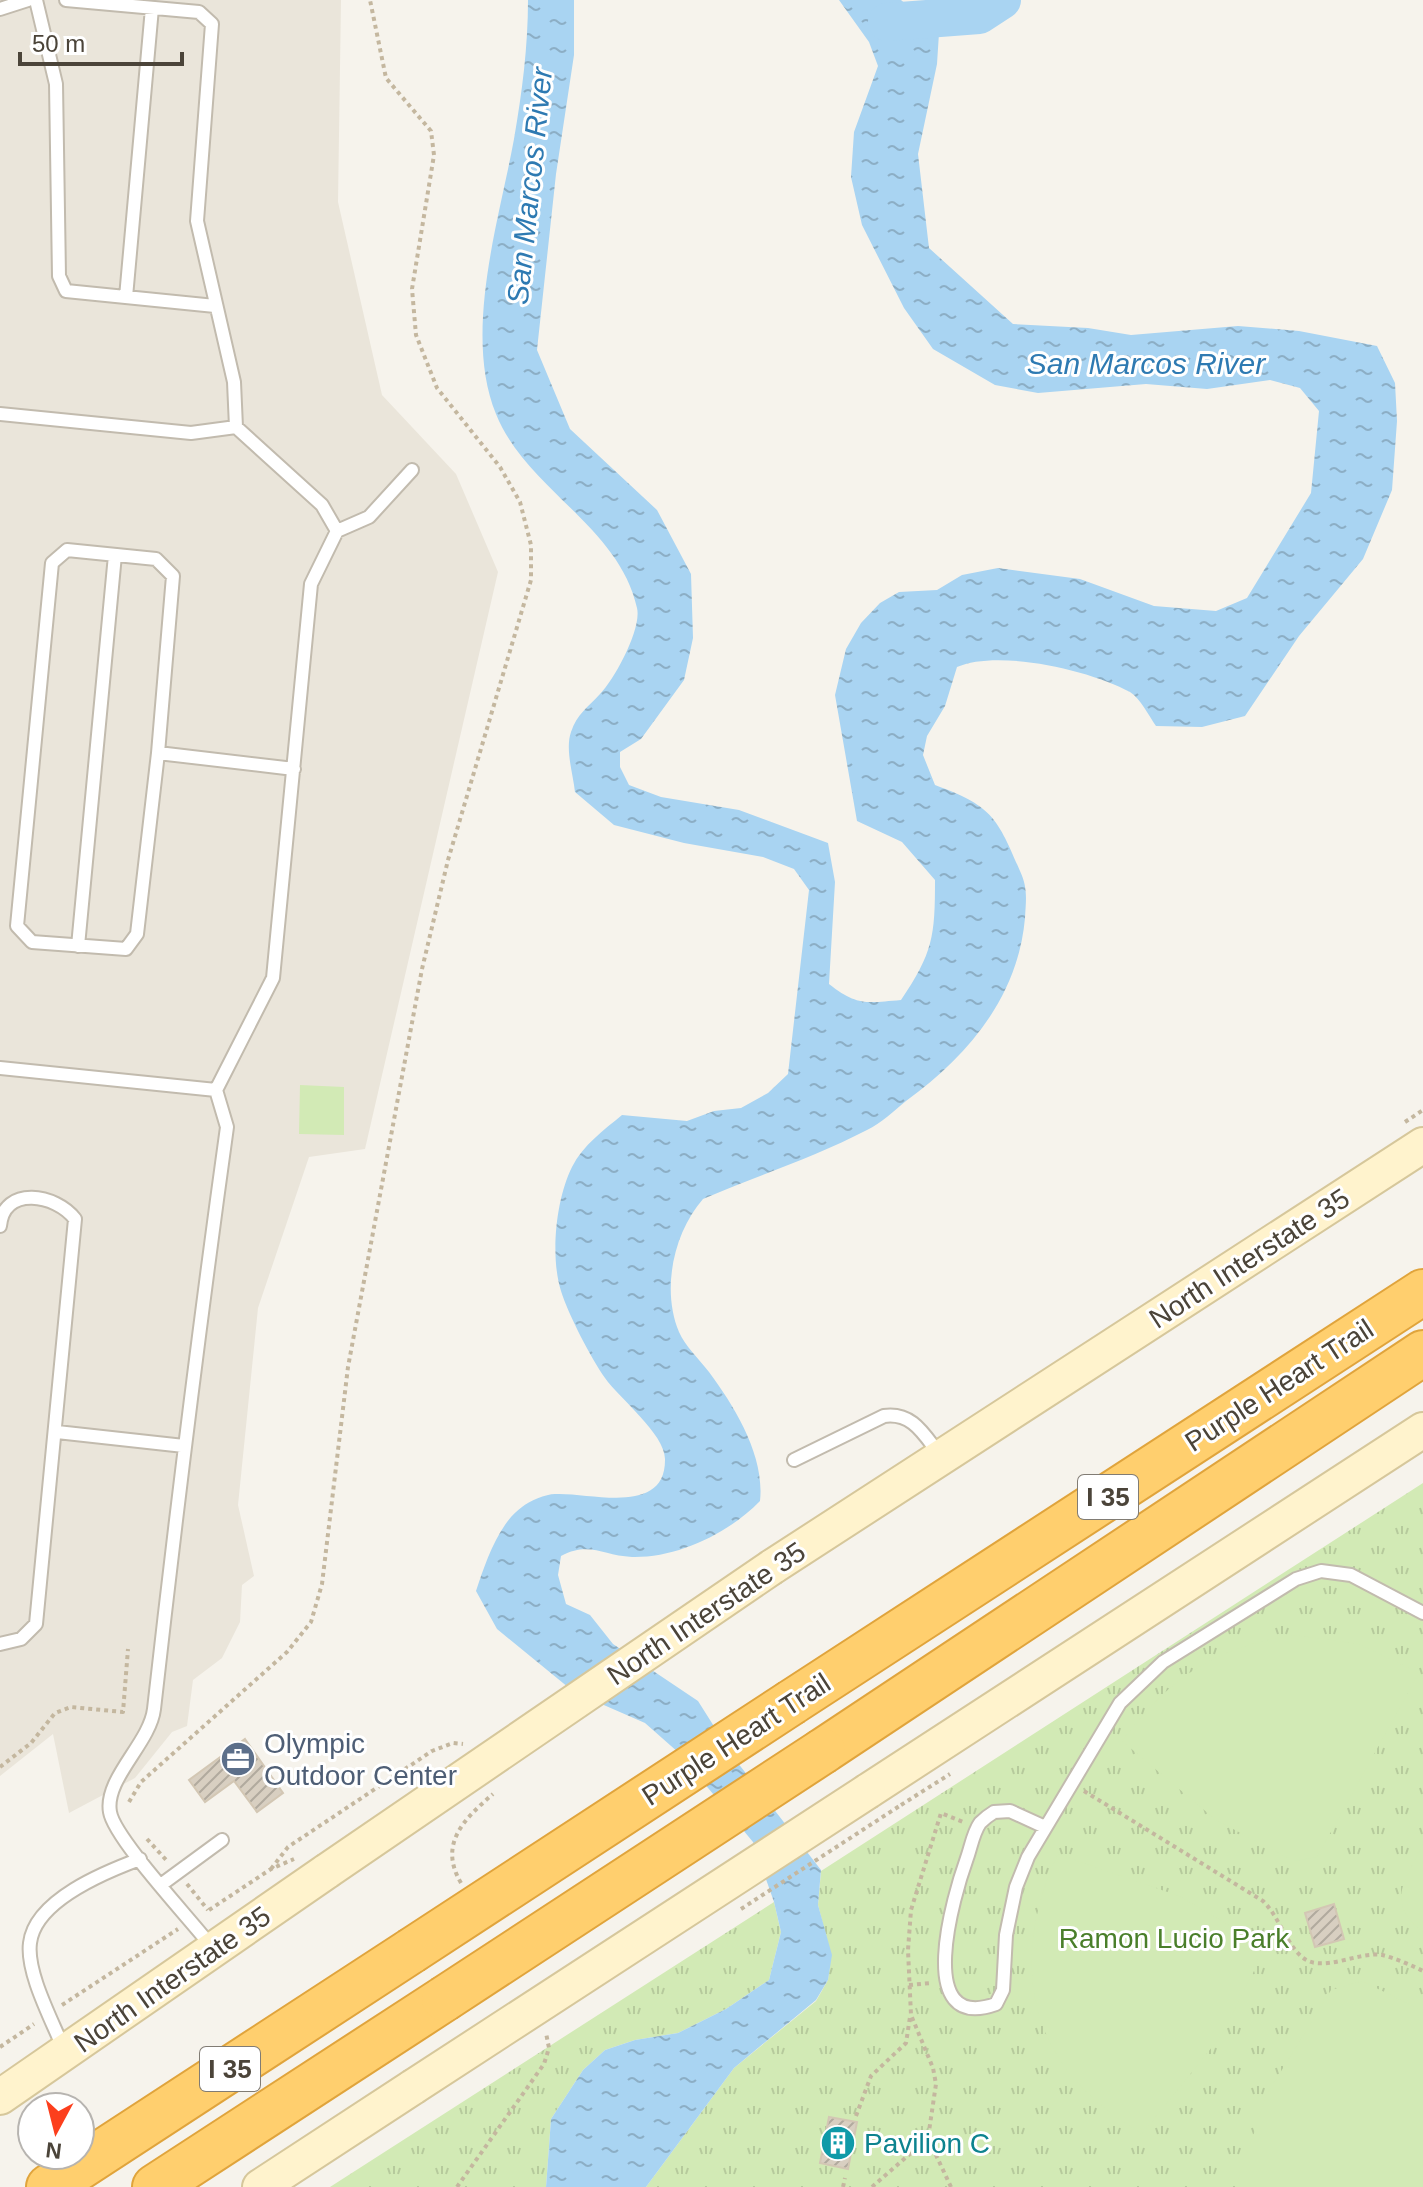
<svg xmlns="http://www.w3.org/2000/svg" width="1423" height="2187" font-family="Helvetica,sans-serif">
<style>
.residential{fill:#eae5da}
.grass{fill:url(#grass-tufts)}
.pitch{fill:#d2eab5}
.water{fill:url(#water-ripples)}
.lines{fill:none;stroke-linecap:round;stroke-linejoin:round}
.river{stroke:#a9d4f2;stroke-width:38}
.building{fill:url(#building-hatch);stroke:#d3c7b4;stroke-width:2}
.lane-casing{stroke:#c2bbae;stroke-width:16}
.secondary-casing{stroke:#d6c79b;stroke-width:38}
.highway-casing{stroke:#e0a43c;stroke-width:48}
.path{stroke:#c4b79f;stroke-width:4;stroke-dasharray:4 4;stroke-linecap:butt}
.lane{stroke:#fff;stroke-width:12}
.secondary{stroke:#fff3cd;stroke-width:34}
.highway{stroke:#ffcf6e;stroke-width:44}
.secondary-bridge-casing{stroke:#d6c79b;stroke-width:38;stroke-linecap:butt}
.highway-bridge-casing{stroke:#e0a43c;stroke-width:48;stroke-linecap:butt}
.path-bridge{stroke:#c4b79f;stroke-width:4;stroke-dasharray:4 4;stroke-linecap:butt}
.secondary-bridge{stroke:#fff3cd;stroke-width:34}
.highway-bridge{stroke:#ffcf6e;stroke-width:44}
.labels{text-anchor:middle;stroke-width:6;stroke-linejoin:round;paint-order:stroke}
.shield{fill:#fff;stroke:#817c74;stroke-width:2}
.shield-label{font-size:26px;font-weight:bold;fill:#4b4439}
.street-label{font-size:28px;fill:#4b4439;stroke:#fff}
.service-label{font-size:28px;fill:#4e5e75;stroke:#fff;text-anchor:start}
.park-label{font-size:28px;fill:#4a7f2a;stroke:#fff}
.culture-label{font-size:28px;fill:#0d838f;stroke:#fff;text-anchor:start}
.water-label{font-size:30px;font-style:italic;fill:#2e7ab2;stroke:#fff}
</style>
<defs>
<pattern id="grass-tufts" width="24" height="20" patternUnits="userSpaceOnUse" patternTransform="scale(2)"><rect width="24" height="20" fill="#d2eab5"/><path d="M3 7l-1-3M5 7V3M7 7l1-3M15 17l-1-3M17 17v-4M19 17l1-3" fill="none" stroke="#b6ca9c"/></pattern>
<pattern id="water-ripples" width="26" height="14" patternUnits="userSpaceOnUse" patternTransform="scale(2)"><rect width="26" height="14" fill="#a9d4f2"/><path d="M2 4q2-2 4 0t4 0M15 11q2-2 4 0t4 0" fill="none" stroke="#8caec5"/></pattern>
<pattern id="building-hatch" width="6" height="6" patternUnits="userSpaceOnUse" patternTransform="scale(2)"><rect width="6" height="6" fill="#d8cfc1"/><path d="M-1 1l2-2M0 6l6-6M5 7l2-2" fill="none" stroke="#b1aa9e"/></pattern>
</defs>
<rect width="100%" height="100%" fill="#f6f3ec"/>
<path class="residential" d="M 0,0 L 341,0 L 338,202 L 382,395 L 456,474 L 498,572 L 365,1149 L 309,1157 L 258,1308 L 238,1505 L 254,1576 L 242,1585 L 240,1622 L 222,1658 L 193,1680 L 187,1726 L 172,1732 L 135,1778 L 69,1813 L 53,1734 L 0,1776 Z"/>
<path class="grass" d="M 1423,1483 L 1423,2187 L 646,2187 L 734,2068 L 816,2001 L 828,1980 L 831,1955 L 818,1905 L 821,1871 Z
M 774,1902 L 781,1932 L 769,1980 L 726,2009 L 678,2033 L 635,2040 L 605,2050 L 583,2070 L 551,2119 L 546,2187 L 330,2187 Z"/>
<path class="pitch" d="M 300,1085 L 344,1087 L 344,1135 L 299,1134 Z
M 1294,1635 L 1359,1644 L 1419,1673 L 1317,1857 L 1294,1861 L 1216,1820 L 1122,1741 C 1170,1677 1215,1647 1294,1635 Z
M 1423,1844 L 1423,1932 C 1384,1902 1406,1880 1423,1844 Z
M 1058,1854 L 1179,1896 L 1251,1938 L 1258,1963 L 1221,2036 L 1142,2134 C 1125,2122 1107,2111 1092,2097 C 1019,2030 1018,1940 1058,1854 Z
M 1362,1981 L 1423,2011 L 1423,2187 L 1236,2187 L 1267,2094 L 1331,1990 Z"/>
<path class="water" d="M 528,0 L 574,0 L 574,55 L 556,174 L 537,350 L 570,429 L 657,510 L 691,574 L 693,638 L 684,680 L 641,739 L 620,752 L 620,767 L 629,785 L 661,797 L 739,810 L 828,843 L 835,882 L 829,984 C 857,1006 866,1003 901,1000 C 933,953 935,936 935,880 L 902,842 L 857,821 L 835,695 L 846,649 L 861,623 L 880,603 L 899,592 L 937,590 L 962,575 L 998,568 L 1080,579 L 1154,606 L 1216,611 L 1247,598 L 1311,493 L 1319,411 L 1300,388 L 1270,380 L 1207,389 L 1146,384 L 1038,393 L 995,385 L 933,349 L 904,308 L 862,225 L 851,177 L 854,132 L 878,66 L 869,42 L 839,0 L 901,0 L 939,33 L 937,64 L 918,154 L 929,248 L 1013,324 L 1088,328 L 1131,335 L 1238,326 L 1299,331 L 1377,346 L 1395,383 L 1397,421 L 1392,490 L 1363,559 L 1299,636 L 1245,716 L 1202,727 L 1156,726 C 1149,716 1140,698 1130,692 C 1090,670 998,649 957,667 L 945,706 L 927,736 L 923,755 L 935,785 C 992,806 997,817 1020,871 C 1028,888 1026,900 1025,918 C 1018,997 968,1056 906,1101 C 894,1111 881,1123 867,1130 C 815,1157 757,1176 703,1199 C 674,1232 661,1289 679,1332 C 685,1346 700,1360 709,1372 C 735,1407 765,1456 760,1501 C 729,1533 678,1558 632,1557 C 603,1556 590,1541 561,1556 L 558,1575 L 566,1604 L 590,1615 L 613,1644 L 698,1701 L 734,1758 L 821,1870 L 818,1905 L 832,1955 L 828,1980 L 816,2000 L 734,2068 L 646,2187 L 546,2187 L 551,2119 L 583,2070 L 605,2050 L 635,2040 L 678,2033 L 726,2009 L 769,1980 L 781,1932 L 774,1902 L 753,1842 L 679,1753 L 645,1723 L 574,1692 L 497,1629 L 476,1591 C 485,1564 498,1524 522,1507 C 529,1501 546,1494 555,1494 C 590,1492 666,1517 665,1459 C 665,1434 619,1398 605,1378 C 591,1358 568,1314 561,1291 C 550,1256 556,1199 572,1167 C 583,1145 604,1130 622,1115 L 687,1121 L 714,1111 L 741,1108 L 768,1093 L 788,1074 L 809,890 L 794,869 L 763,857 L 684,843 L 614,825 L 575,792 C 573,774 565,749 571,732 C 577,714 588,707 600,694 C 615,679 642,628 637,608 C 619,526 526,489 496,414 C 463,333 499,221 514,139 C 522,93 528,47 528,0 Z"/>
<g class="lines">
<path class="river" d="M 887,22 L 979,15 L 1002,0"/>
</g>
<path class="building" d="M 245,1739 L 283,1793 L 257,1812 L 234,1781 L 205,1802 L 189,1780 Z
M 1334,1904 L 1344,1939 L 1315,1947 L 1305,1913 Z
M 829,2117 L 857,2122 L 848,2169 L 820,2163 Z"/>
<g class="lines">
<g class="lane-casing">
<path id="lane" d="M 36,0 L 56,84 L 59,276 L 66,291 L 215,306
M 66,0 L 199,12 L 212,24 L 197,221 L 234,382 L 236,427 L 322,505 L 337,531
M 0,9 L 28,0
M 126,297 L 152,8
M 0,414 L 191,433 L 236,427
M 158,753 L 173,576 L 156,559 L 67,550 L 52,563 L 17,926 L 32,942 L 126,949 L 137,934 L 158,753 L 294,769
M 78,946 L 115,555
M 0,1068 L 216,1090
M 0,1226 C 4,1185 56,1194 75,1219 L 36,1624 L 21,1639 L 0,1644
M 57,1432 L 184,1446
M 794,1460 L 884,1416 C 913,1412 924,1435 940,1455
M 1045,1827 L 1010,1811 L 994,1812 C 989,1815 984,1819 980,1823 C 973,1833 971,1847 967,1858 C 954,1894 912,2034 996,2004 L 1003,1990 L 1006,1935 L 1016,1887 L 1028,1857 L 1120,1703 L 1163,1662 L 1296,1579 L 1321,1571 L 1351,1575 L 1423,1613
M 162,1884 L 222,1840
M 211,1946 C 191,1920 114,1838 110,1812 C 104,1779 150,1743 154,1709 C 176,1514 200,1321 227,1127 L 216,1090 L 273,978 L 311,584 L 337,531 L 369,517 L 412,470
M 64,2050 C 53,2022 26,1973 30,1943 C 35,1900 105,1872 140,1859"/>
</g>
<g class="secondary-casing">
<path id="secondary" d="M 772,1567 L 1423,1145
M 868,1791 L 1423,1430
M 0,2097 L 327,1871
M 260,2187 L 413,2087"/>
</g>
<g class="highway-casing">
<path id="highway" d="M 792,1702 L 1423,1292
M 823,1751 L 1423,1353
M 49,2187 L 411,1951
M 155,2187 L 444,1999"/>
</g>
<path class="path" d="M 1405,1122 L 1423,1110
M 0,1767 L 31,1743 L 55,1713 L 71,1707 L 123,1712 L 128,1649
M 1084,1791 L 1263,1901 C 1280,1918 1285,1942 1302,1957 C 1321,1974 1359,1951 1382,1955 C 1395,1958 1411,1965 1423,1971
M 129,1802 L 141,1782 L 287,1652 L 311,1622 L 322,1584 L 348,1367 L 422,969 L 448,860 L 531,580 L 531,545 L 520,502 L 500,467 L 437,388 L 416,335 L 412,289 L 434,155 L 431,131 L 386,78 L 370,0
M 901,1805 L 950,1774
M 147,1839 L 168,1862
M 271,1869 L 288,1847 L 432,1751 L 453,1743 L 463,1744
M 461,1883 C 438,1844 464,1819 493,1794
M 187,1884 L 208,1910
M 209,1910 L 271,1869 L 294,1859
M 909,1985 L 931,1983
M 62,2005 L 178,1929
M 0,2047 L 34,2024
M 856,2116 L 871,2076 L 906,2043 L 910,2017
M 457,2187 L 544,2064 L 549,2048 L 546,2033
M 843,2187 L 845,2178
M 872,2187 L 928,2138
M 951,2187 L 928,2138 L 936,2084 L 933,2068 L 911,2015 L 908,1950 L 911,1910 L 941,1813 L 963,1822"/>
<use href="#lane" class="lane"/>
<use href="#secondary" class="secondary"/>
<use href="#highway" class="highway"/>
<g class="secondary-bridge-casing">
<path id="secondary-bridge" d="M 327,1871 L 772,1567
M 413,2087 L 868,1791"/>
</g>
<g class="highway-bridge-casing">
<path id="highway-bridge" d="M 411,1951 L 792,1702
M 444,1999 L 823,1751"/>
</g>
<path class="path-bridge" d="M 741,1909 L 901,1805"/>
<use href="#secondary-bridge" class="secondary-bridge"/>
<use href="#highway-bridge" class="highway-bridge"/>
</g>
<defs>
<g id="office-disc" transform="scale(1.8)"><circle r="9.5" fill="#5c6f8a" stroke="#fff"/><path d="M-6-3h4V-5.5h4V-3h4V5H-6ZM-1-4.5V-3h2v-1.5ZM-6 0V1H6V0Z" fill="#fff"/></g>
<g id="building-disc" transform="scale(1.8)"><circle r="9.5" fill="#0f9aa8" stroke="#fff"/><path d="M-4-6H4V6H1V3H-1V6H-4ZM-2.5-4.3h1.7v1.8h-1.7ZM.8-4.3h1.7v1.8H.8ZM-2.5-1h1.7V.8h-1.7ZM.8-1h1.7V.8H.8Z" fill="#fff"/></g>
</defs>
<g fill-rule="evenodd">
<use href="#office-disc" x="238" y="1759"/>
<use href="#building-disc" x="838" y="2143"/>
</g>
<g class="labels">
<g class="shield">
<rect x="1078" y="1475" width="60" height="44" rx="6"/>
<rect x="200" y="2047" width="60" height="44" rx="6"/>
</g>
<g class="shield-label">
<text x="1108" y="1506">I 35</text>
<text x="230" y="2078">I 35</text>
</g>
<g class="street-label">
<text transform="translate(1249 1258) rotate(-33)" y="10">North Interstate 35</text>
<text transform="translate(1279 1385) rotate(-33)" y="10">Purple Heart Trail</text>
<text transform="translate(706 1613) rotate(-34)" y="10">North Interstate 35</text>
<text transform="translate(736 1739) rotate(-33)" y="10">Purple Heart Trail</text>
<text transform="translate(172 1979) rotate(-35)" y="10">North Interstate 35</text>
</g>
<g class="service-label">
<text x="264" y="1753">Olympic<tspan x="264" dy="32">Outdoor Center</tspan></text>
</g>
<g class="park-label">
<text x="1174" y="1948">Ramon Lucio Park</text>
</g>
<g class="culture-label">
<text x="864" y="2153">Pavilion C</text>
</g>
<g class="water-label">
<text transform="translate(530 186) rotate(-84)" y="10">San Marcos River</text>
<text x="1146" y="374">San Marcos River</text>
</g>
</g>
<g transform="translate(56 2131) rotate(187)"><circle r="38" fill="#ffffff" stroke="#b7b4b0" stroke-width="2"/>
<path d="M0-6L14 30L0 20L-14 30Z" fill="#fc3f1d"/>
<text y="-12" font-size="22" font-weight="bold" text-anchor="middle" fill="#4b4439">N</text>
</g>
<path d="M20 52v12h162v-12" fill="none" stroke="#4b4439" stroke-width="4"/>
<text x="32" y="52" font-size="24" fill="#4b4439" stroke="#ffffff" stroke-width="6" paint-order="stroke">50 m</text>
</svg>
